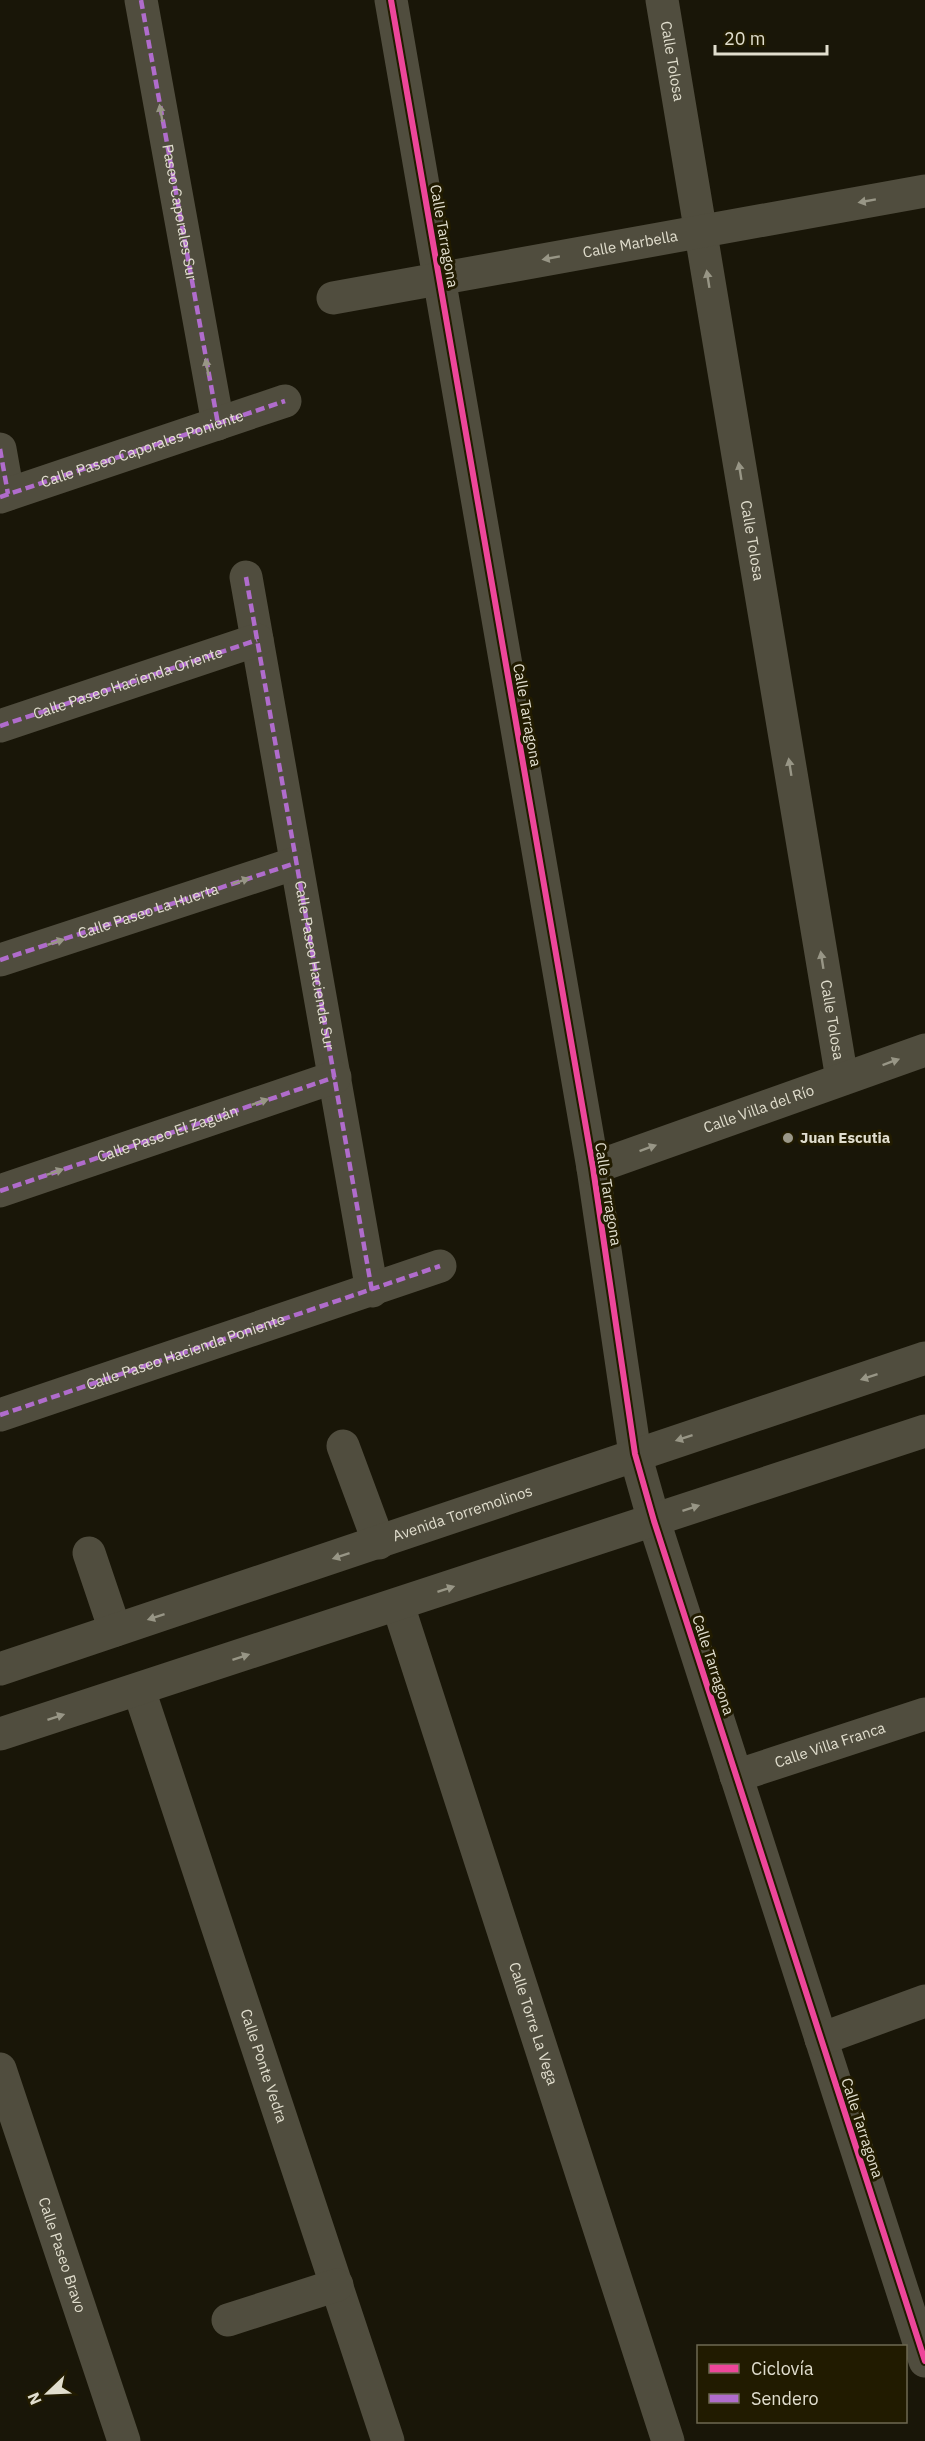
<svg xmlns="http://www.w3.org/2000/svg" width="925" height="2441" font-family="'IBM Plex Sans',sans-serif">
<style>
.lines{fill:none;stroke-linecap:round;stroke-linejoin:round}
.minor{stroke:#504d3e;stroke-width:33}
.quiet{stroke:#b06ccc;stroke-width:4.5;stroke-dasharray:9 4.5;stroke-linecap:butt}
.cycleway-casing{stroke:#211b00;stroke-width:10}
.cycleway{stroke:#ed469a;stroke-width:6}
.oneway{fill:#989686}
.poi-dot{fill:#9b9889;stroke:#211b00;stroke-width:2}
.labels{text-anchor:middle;stroke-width:6;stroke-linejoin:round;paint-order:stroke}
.street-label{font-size:15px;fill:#e1dece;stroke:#211b00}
.poi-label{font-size:15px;font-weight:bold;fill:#e1dece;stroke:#211b00;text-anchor:start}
</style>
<rect width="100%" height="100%" fill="#191608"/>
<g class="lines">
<g class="minor">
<path id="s1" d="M 141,0 L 218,424"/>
<path d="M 391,0 L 593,1168 L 635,1454 L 654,1521 L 925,2361"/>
<path id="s2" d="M 662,0 L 842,1079"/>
<path id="s3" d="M 333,298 L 925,191"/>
<path d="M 0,449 L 8,494"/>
<path d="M 0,497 L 285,401"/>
<path id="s4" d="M 246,577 L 372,1291"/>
<path id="s5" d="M 0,726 L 257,640"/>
<path id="s6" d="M 0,960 L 296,863"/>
<path id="s7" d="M 593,1168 L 925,1050"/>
<path d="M 0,1191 L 335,1077"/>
<path id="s8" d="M 0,1415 L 440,1266"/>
<path d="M 343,1446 L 379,1543"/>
<path d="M 89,1553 L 115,1630"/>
<path id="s9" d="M 398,1605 L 668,2441"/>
<path id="s10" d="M 0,1669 L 925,1358"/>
<path id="s11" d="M 139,1690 L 388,2441"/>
<path d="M 0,1734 L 925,1431"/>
<path id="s12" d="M 736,1776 L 925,1714"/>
<path d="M 821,2039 L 925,2001"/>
<path id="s13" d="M 0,2069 L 124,2441"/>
<path d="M 228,2320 L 337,2285"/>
</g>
<g class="quiet">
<path d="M 141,0 L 218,424"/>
<path d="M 0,449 L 8,494"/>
<path id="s14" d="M 0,497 L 285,401"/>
<path d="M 246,577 L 372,1291"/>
<path d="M 0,726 L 257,640"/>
<path d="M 0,960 L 296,863"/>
<path id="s15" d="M 0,1191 L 335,1077"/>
<path d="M 0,1415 L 440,1266"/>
</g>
<g class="cycleway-casing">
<path id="cycleway" d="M 391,0 L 593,1168 L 635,1454 L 654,1521 L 925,2361"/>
</g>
<use href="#cycleway" class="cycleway"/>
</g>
<defs><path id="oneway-solid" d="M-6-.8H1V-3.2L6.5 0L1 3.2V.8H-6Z" transform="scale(1.5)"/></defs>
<g class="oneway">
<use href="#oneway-solid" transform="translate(161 113) rotate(-100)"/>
<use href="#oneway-solid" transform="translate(867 201) rotate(170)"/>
<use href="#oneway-solid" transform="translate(551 258) rotate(170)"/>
<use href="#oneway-solid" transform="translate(708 279) rotate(-99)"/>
<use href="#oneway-solid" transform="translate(207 367) rotate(-100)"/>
<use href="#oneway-solid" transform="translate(740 471) rotate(-99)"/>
<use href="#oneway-solid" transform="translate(790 767) rotate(-99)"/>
<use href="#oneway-solid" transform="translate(241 881) rotate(-18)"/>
<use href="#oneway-solid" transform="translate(56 942) rotate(-18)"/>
<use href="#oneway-solid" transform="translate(822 960) rotate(-99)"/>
<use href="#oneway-solid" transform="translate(891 1062) rotate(-20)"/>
<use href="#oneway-solid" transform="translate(260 1102) rotate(-19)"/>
<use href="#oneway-solid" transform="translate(648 1148) rotate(-20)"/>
<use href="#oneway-solid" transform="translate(55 1172) rotate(-19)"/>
<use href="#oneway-solid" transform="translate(869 1377) rotate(162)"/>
<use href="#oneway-solid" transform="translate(684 1438) rotate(162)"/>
<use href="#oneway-solid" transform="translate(691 1508) rotate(-18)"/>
<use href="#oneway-solid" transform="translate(341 1556) rotate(162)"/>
<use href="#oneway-solid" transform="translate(446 1589) rotate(-18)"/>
<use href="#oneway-solid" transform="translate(156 1617) rotate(162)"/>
<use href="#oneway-solid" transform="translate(241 1657) rotate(-18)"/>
<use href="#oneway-solid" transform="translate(56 1717) rotate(-18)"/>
</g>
<circle class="poi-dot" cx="788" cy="1138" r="6"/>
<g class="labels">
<g class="street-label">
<text dy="5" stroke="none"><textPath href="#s2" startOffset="62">Calle Tolosa</textPath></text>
<text dy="5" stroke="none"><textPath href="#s1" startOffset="216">Paseo Caporales Sur</textPath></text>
<text transform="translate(444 236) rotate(80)" y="5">Calle Tarragona</text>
<text dy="5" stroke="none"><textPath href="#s3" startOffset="302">Calle Marbella</textPath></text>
<text dy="5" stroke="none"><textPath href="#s14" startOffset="150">Calle Paseo Caporales Poniente</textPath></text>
<text dy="5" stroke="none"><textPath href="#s2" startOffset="548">Calle Tolosa</textPath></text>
<text dy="5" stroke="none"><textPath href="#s5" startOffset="135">Calle Paseo Hacienda Oriente</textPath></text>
<text transform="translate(527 715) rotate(80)" y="5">Calle Tarragona</text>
<text dy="5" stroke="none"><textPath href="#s6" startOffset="156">Calle Paseo La Huerta</textPath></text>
<text dy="5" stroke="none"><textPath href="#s4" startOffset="394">Calle Paseo Hacienda Sur</textPath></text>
<text dy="5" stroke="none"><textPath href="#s2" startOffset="1034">Calle Tolosa</textPath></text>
<text dy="5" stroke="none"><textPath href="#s7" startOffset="176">Calle Villa del Río</textPath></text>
<text dy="5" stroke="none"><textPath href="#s15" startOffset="177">Calle Paseo El Zaguán</textPath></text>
<text transform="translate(608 1194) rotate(81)" y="5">Calle Tarragona</text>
<text dy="5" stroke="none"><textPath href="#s8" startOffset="196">Calle Paseo Hacienda Poniente</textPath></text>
<text dy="5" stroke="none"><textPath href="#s10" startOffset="488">Avenida Torremolinos</textPath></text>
<text transform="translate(713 1665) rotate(72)" y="5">Calle Tarragona</text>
<text dy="5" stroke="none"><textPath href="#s12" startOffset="99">Calle Villa Franca</textPath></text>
<text dy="5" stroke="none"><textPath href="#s9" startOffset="440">Calle Torre La Vega</textPath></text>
<text dy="5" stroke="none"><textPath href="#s11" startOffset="396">Calle Ponte Vedra</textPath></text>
<text transform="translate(862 2128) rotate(72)" y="5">Calle Tarragona</text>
<text dy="5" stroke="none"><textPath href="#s13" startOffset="196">Calle Paseo Bravo</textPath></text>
</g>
<g class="poi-label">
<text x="800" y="1143">Juan Escutia</text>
</g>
</g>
<rect x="697" y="2345" width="210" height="78" fill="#211b00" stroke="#6e6952" stroke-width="1.5"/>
<rect x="709" y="2364" width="30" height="9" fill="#ed469a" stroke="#6e6952" stroke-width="1.5"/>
<text x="751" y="2375" font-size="18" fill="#e1dece">Ciclovía</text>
<rect x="709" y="2394" width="30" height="9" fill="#b06ccc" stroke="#6e6952" stroke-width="1.5"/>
<text x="751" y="2405" font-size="18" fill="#e1dece">Sendero</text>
<g transform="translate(48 2393) rotate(247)" stroke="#211b00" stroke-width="4.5" paint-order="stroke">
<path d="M0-4.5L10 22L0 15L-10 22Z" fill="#e1dece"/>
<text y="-9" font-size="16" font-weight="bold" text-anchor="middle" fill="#e1dece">N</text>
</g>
<path d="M715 45v9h112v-9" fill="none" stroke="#e1dece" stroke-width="3"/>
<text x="724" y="45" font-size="18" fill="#e1dece" stroke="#211b00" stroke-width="4.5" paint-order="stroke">20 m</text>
</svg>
